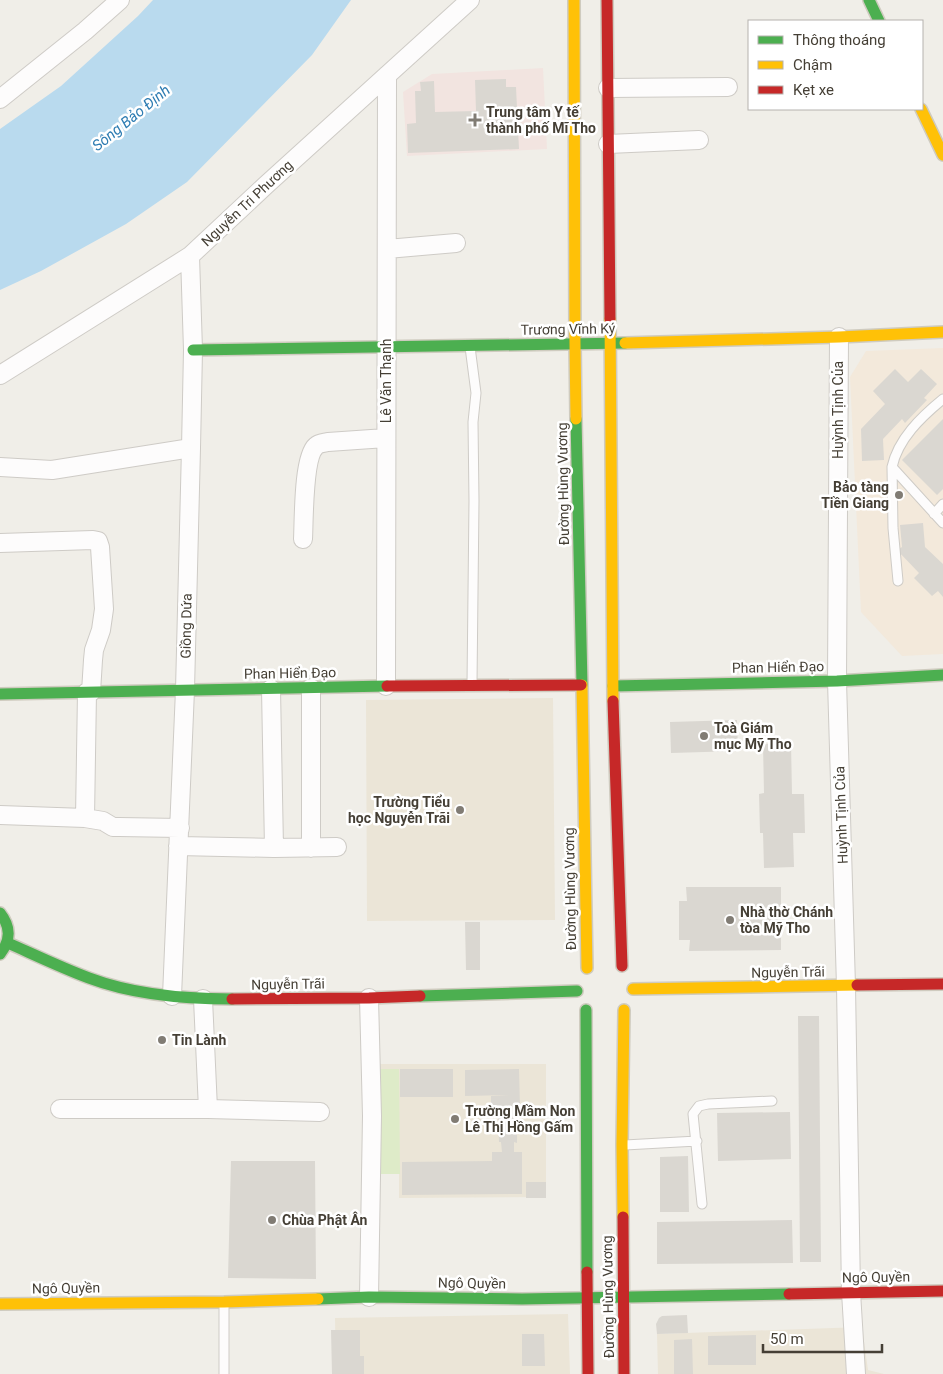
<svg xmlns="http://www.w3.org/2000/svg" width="943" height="1374" font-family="Roboto,sans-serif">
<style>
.commercial{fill:#f3e9db}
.education{fill:#ebe5d7}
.medical{fill:#f2e4e0}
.green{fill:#deebc8}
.water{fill:#b9daee}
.building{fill:#dad7d1}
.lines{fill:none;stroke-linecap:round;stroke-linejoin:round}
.lane-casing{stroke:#cecbc6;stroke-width:11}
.street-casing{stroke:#cecbc6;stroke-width:20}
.fast-casing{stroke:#cfcbbf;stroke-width:14}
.slow-casing{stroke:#cfcbbf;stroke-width:14}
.jam-casing{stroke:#cfcbbf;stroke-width:14}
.lane{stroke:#fdfcfc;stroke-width:9}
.street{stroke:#fdfcfc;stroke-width:18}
.fast{stroke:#4caf50;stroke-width:11}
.slow{stroke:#ffc107;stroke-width:11}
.jam{stroke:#c62828;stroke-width:11}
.poi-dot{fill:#817c74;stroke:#fff;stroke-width:2}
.labels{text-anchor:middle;stroke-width:5;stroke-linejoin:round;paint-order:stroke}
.poi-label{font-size:14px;font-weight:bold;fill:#453f35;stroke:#fff;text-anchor:start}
.street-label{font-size:14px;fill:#453f35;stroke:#fff}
.water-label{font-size:15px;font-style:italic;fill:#2d7cb2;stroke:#fff}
</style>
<rect width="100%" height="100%" fill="#f0eee8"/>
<path class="commercial" d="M 943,348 L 943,654 L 902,656 L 861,612 L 850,377 L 866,351 Z"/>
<path class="education" d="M 553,698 L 555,920 L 367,921 L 366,700 Z
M 365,1064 L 546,1064 L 546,1197 L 399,1198 L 399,1174 Z
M 568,1314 L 570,1374 L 336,1374 L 335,1318 Z
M 862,1327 L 868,1370 L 884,1374 L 658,1374 L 657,1334 Z"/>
<path class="medical" d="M 543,68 L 547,149 L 407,156 L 403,92 L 432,74 Z"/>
<path class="green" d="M 368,1069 L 399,1069 L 400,1174 L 368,1174 Z"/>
<path class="water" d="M 153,0 L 351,0 L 312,55 L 187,182 L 126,224 L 41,271 L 0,290 L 0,129 L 61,86 L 138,16 Z"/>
<path class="building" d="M 506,79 L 506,87 L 516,87 L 519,149 L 408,153 L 407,124 L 416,123 L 415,91 L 421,91 L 420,82 L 434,81 L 435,112 L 476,111 L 475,80 Z
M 895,369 L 908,382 L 921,369 L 937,384 L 924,398 L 927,400 L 905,423 L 902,419 L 883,439 L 884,460 L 862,461 L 861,429 L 885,404 L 873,391 Z
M 943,419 L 943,489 L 937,495 L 902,460 Z
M 923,523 L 925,547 L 943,564 L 943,597 L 938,591 L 932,596 L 914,578 L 919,573 L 897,550 L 902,547 L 900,525 Z
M 737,720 L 738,751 L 671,753 L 670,722 Z
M 791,743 L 792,794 L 804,794 L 805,833 L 793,833 L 794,867 L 764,868 L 763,833 L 760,833 L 759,794 L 764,793 L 763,744 Z
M 686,887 L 781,887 L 781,950 L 689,951 L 690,940 L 679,940 L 679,901 L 687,901 Z
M 465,922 L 480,922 L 480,970 L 466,970 Z
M 798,1016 L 819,1016 L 821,1262 L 800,1262 Z
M 400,1069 L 453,1069 L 453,1097 L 400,1097 Z
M 519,1069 L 520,1107 L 513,1108 L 513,1114 L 517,1114 L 517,1143 L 514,1142 L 514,1152 L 522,1152 L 522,1194 L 402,1195 L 402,1162 L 492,1161 L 492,1152 L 502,1152 L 501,1142 L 499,1142 L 498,1115 L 501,1115 L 501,1107 L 491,1108 L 491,1096 L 508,1095 L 465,1096 L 465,1070 Z
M 790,1112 L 791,1159 L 718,1161 L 717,1113 Z
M 688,1156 L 689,1212 L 660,1212 L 660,1157 Z
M 231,1161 L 315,1161 L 316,1279 L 228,1278 Z
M 526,1182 L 546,1182 L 546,1198 L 526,1198 Z
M 792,1220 L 793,1263 L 657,1264 L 657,1222 Z
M 687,1315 L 688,1333 L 657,1334 L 656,1324 L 659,1318 L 662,1316 Z
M 331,1330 L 360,1330 L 360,1356 L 364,1356 L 364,1374 L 332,1374 Z
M 522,1334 L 544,1334 L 545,1366 L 522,1366 Z
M 756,1335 L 756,1365 L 708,1365 L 708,1336 Z
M 692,1339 L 693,1374 L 674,1374 L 674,1340 Z"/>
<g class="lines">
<g class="lane-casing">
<path id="lane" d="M 470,347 L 476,393 L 473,422 L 474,501 L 472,684
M 943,399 C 921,417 898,439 892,467 L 943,523
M 892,467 L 893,528 L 898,581
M 934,514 L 943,504
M 625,1145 L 697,1141
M 702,1204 L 693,1114 L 699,1106 L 708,1104 L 772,1101
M 224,1304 L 224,1374"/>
</g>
<g class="street-casing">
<path id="street" d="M 608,88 L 728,87
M 0,99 L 85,31 L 120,0
M 608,144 L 699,140
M 387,249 L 456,243
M 839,337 L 837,681 L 846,986 L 851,1292 L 856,1374
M 0,375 L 190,256 L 266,185 L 470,0
M 0,467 L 52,470 L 191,448
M 303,539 C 304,521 303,457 316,446 C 319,443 324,443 328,442 L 386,438
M 0,543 L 93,540 L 98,541 L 100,547 L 104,609 L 101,630 L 94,650 L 93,660 L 91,692
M 386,686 L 387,75
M 311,688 L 311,848
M 0,815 L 85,818 L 103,821 L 113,827 L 119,827 L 180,828
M 85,818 L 87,692
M 178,846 L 274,848 L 271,689
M 274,848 L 337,847
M 172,996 L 185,690 L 191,448 L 193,350 L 190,256
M 369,998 L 372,1116 L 369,1297
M 203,999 L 208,1109 L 320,1112
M 60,1109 L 208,1109"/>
</g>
<g class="fast-casing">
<path id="fast" d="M 869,0 L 879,21
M 193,350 L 625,343
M 576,419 L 582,685
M 613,686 L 837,681 L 943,675
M 0,694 L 387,686
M 0,913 C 11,927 11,940 0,954
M 8,943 C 35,955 62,968 89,978 C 134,995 185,999 232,999
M 420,996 L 577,991
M 586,1010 L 587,1272
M 318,1299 L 369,1297 L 522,1299 L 789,1294"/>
</g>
<g class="slow-casing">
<path id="slow" d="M 574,0 L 575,344 L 576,419
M 921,109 L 943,155
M 610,319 L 613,701
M 625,343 L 839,337 L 943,332
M 582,685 L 587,968
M 633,989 L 857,985
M 623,1217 L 622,1145 L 624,1010
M 0,1304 L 224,1302 L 318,1299"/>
</g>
<g class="jam-casing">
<path id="jam" d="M 607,0 L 610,319
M 387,686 L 581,685
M 613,701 L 622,966
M 857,985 L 943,984
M 232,999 L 369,998 L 420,996
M 623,1217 L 624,1374
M 587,1272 L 588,1374
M 789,1294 L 943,1291"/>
</g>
<use href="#lane" class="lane"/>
<use href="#street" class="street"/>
<use href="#fast" class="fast"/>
<use href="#slow" class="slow"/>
<use href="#jam" class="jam"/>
</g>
<g class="poi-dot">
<path d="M472.5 112.5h5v5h5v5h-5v5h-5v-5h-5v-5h5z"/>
<circle cx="899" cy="495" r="5"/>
<circle cx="704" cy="736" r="5"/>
<circle cx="460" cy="810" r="5"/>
<circle cx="730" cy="920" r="5"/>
<circle cx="162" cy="1040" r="5"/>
<circle cx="455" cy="1119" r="5"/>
<circle cx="272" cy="1220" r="5"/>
</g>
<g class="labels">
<g class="poi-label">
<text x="486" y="117">Trung tâm Y tế<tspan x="486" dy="16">thành phố Mĩ Tho</tspan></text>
<text x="889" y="492" text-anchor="end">Bảo tàng<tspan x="889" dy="16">Tiền Giang</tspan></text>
<text x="714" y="733">Toà Giám<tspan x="714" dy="16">mục Mỹ Tho</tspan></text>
<text x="450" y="807" text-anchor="end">Trường Tiểu<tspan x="450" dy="16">học Nguyễn Trãi</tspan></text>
<text x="740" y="917">Nhà thờ Chánh<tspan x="740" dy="16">tòa Mỹ Tho</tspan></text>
<text x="172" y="1045">Tin Lành</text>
<text x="465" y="1116">Trường Mầm Non<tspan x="465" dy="16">Lê Thị Hồng Gấm</tspan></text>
<text x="282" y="1225">Chùa Phật Ân</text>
</g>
<g class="street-label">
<text transform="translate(247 203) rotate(-43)" y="5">Nguyễn Tri Phương</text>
<text transform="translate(568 329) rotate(-1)" y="5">Trương Vĩnh Ký</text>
<text transform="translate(386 381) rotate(-90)" y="5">Lê Văn Thạnh</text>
<text transform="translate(838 410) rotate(-90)" y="5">Huỳnh Tịnh Của</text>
<text transform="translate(563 484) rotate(-91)" y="5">Đường Hùng Vương</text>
<text transform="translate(186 626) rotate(-89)" y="5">Giồng Dứa</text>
<text transform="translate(778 667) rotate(-1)" y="5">Phan Hiển Đạo</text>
<text transform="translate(290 673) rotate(-1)" y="5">Phan Hiển Đạo</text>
<text transform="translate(841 815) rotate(-92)" y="5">Huỳnh Tịnh Của</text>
<text transform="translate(570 889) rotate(-91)" y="5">Đường Hùng Vương</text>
<text transform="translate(788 972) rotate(-1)" y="5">Nguyễn Trãi</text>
<text transform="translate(288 984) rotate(-1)" y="5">Nguyễn Trãi</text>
<text transform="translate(876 1277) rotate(-1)" y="5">Ngô Quyền</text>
<text transform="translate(472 1283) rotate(1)" y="5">Ngô Quyền</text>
<text transform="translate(66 1288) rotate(-1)" y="5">Ngô Quyền</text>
<text transform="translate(608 1297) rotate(-91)" y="5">Đường Hùng Vương</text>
</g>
<g class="water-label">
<text transform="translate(131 118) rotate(-39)" y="5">Sông Bảo Định</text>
</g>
</g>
<rect x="748" y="20" width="175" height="90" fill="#ffffff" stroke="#b5b2ae"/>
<rect x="758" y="36" width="25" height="8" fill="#4caf50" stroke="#b5b2ae"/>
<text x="793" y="45" font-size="15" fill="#453f35">Thông thoáng</text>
<rect x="758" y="61" width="25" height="8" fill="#ffc107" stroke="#b5b2ae"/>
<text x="793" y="70" font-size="15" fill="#453f35">Chậm</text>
<rect x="758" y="86" width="25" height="8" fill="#c62828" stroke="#b5b2ae"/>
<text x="793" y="95" font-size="15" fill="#453f35">Kẹt xe</text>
<path d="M763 1344v8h119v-8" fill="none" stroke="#453f35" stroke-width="2.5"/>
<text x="770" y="1344" font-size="15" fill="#453f35" stroke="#ffffff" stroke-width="4" paint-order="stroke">50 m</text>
</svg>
